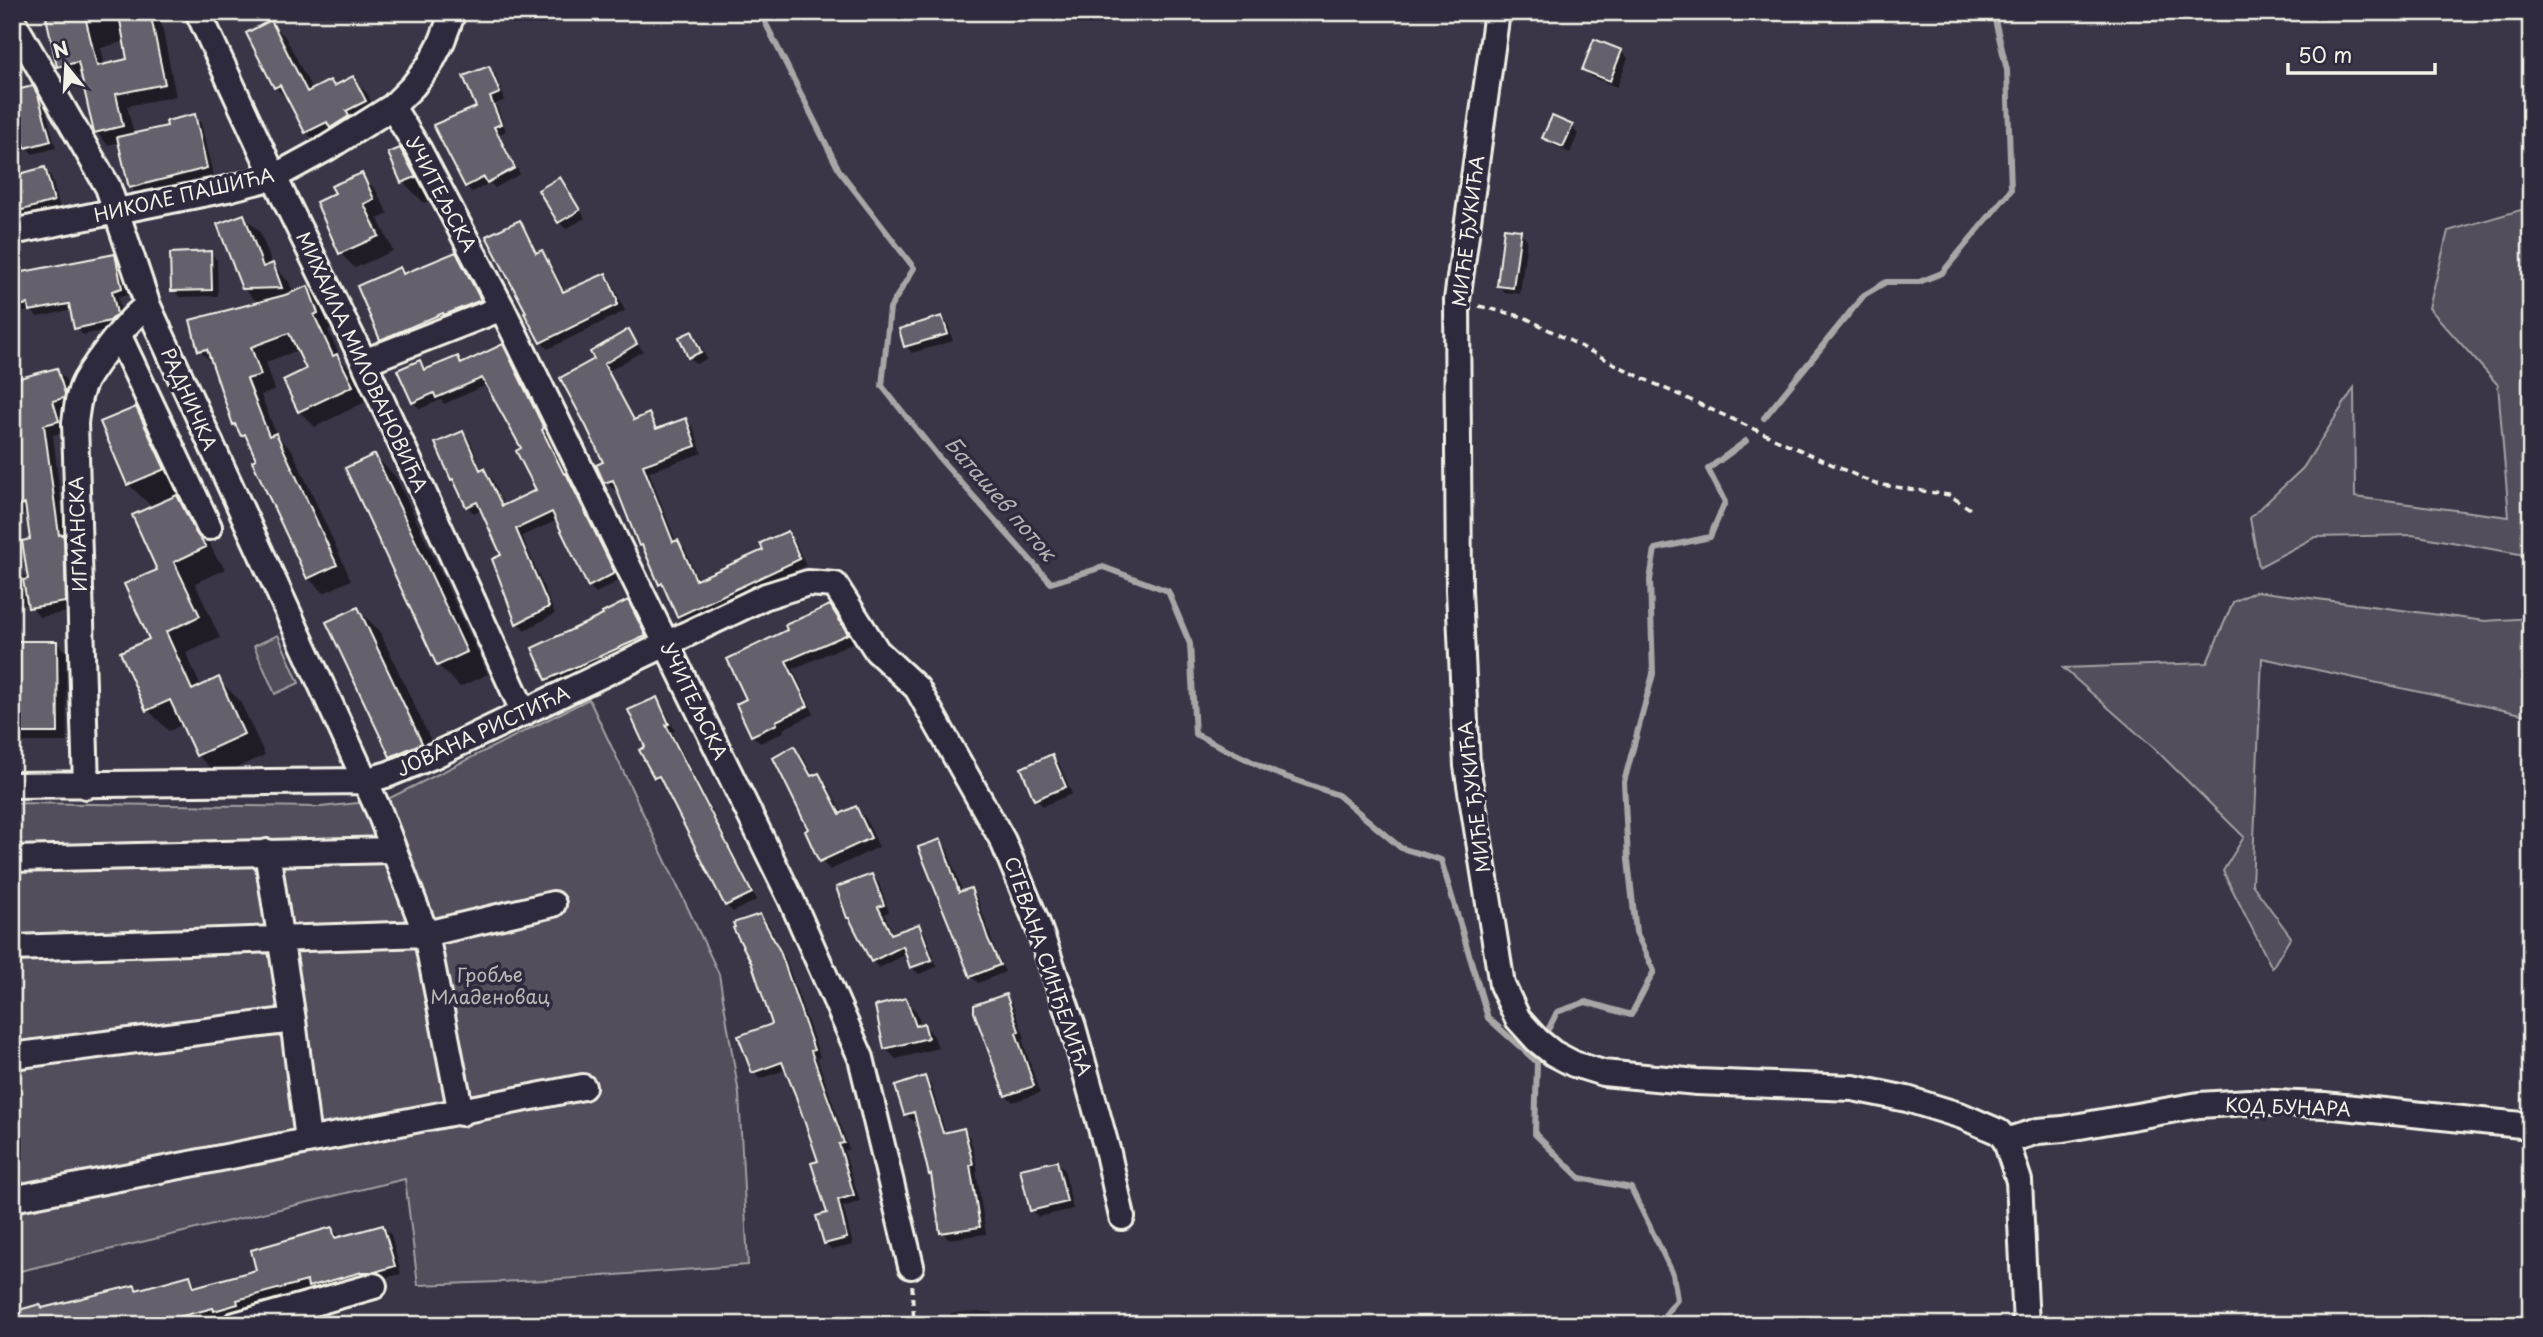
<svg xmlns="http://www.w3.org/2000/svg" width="2543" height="1337" font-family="'Playpen Sans',sans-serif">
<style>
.green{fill:#534e5c;stroke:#a4a0a2;stroke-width:2}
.shadow{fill:#0007;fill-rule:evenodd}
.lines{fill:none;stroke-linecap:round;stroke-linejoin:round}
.stream{stroke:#aaa6a7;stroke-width:6}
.building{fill:#65616c;stroke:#f4f1e8;stroke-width:2}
.minor-casing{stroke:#f4f1e8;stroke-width:30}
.path{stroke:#f4f1e8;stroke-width:3.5;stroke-dasharray:7 5;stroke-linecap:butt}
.minor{stroke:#2f2a3d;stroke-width:24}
.labels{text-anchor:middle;stroke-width:7;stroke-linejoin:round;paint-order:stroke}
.street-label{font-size:19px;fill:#f4f1e8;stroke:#2f2a3d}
.park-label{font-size:19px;fill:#bcb8b7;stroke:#2f2a3d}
.water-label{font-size:21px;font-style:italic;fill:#b6b2b2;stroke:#2f2a3d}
</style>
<rect width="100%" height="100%" fill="#3b3647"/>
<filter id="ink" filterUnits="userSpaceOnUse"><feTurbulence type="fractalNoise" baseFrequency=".0143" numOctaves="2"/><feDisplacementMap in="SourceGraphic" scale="14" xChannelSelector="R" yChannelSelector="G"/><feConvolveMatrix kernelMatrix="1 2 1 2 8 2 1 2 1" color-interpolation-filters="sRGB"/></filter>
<g filter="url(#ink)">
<path class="green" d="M 2531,207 L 2531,556 L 2412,535 L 2315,537 L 2259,567 L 2250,518 L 2303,468 L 2354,388 L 2355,497 L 2509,517 L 2498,385 L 2429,308 L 2448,231 Z
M 2256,591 L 2485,621 L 2531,618 L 2531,716 L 2262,658 L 2252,884 L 2291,937 L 2272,968 L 2223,871 L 2244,837 L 2154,748 L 2063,668 L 2207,663 L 2233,602 Z
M 278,635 L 299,683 L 275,694 L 254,646 Z
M 589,699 L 719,974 L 739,1094 L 748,1265 L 548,1280 L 418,1285 L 405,1179 L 12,1273 L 12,803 L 321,807 L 386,800 Z"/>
<path class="shadow" d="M 55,12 L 152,12 L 161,21 L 176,96 L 127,106 L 134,135 L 169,128 L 194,116 L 201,123 L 213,175 L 137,194 L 130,187 L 120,142 L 108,145 L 96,132 L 83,76 L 71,78 L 59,66 ZM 126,41 L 129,60 L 105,66 L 101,48 Z
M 278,12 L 296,12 L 284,18 Z
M 271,23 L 286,38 L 313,91 L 330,82 L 335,87 L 352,78 L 367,93 L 379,116 L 322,147 L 306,132 L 291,103 L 275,87 Z
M 1621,51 L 1628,58 L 1617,87 L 1591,77 L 1584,70 Z
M 12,57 L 22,91 L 32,88 L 44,104 L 56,148 L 33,154 L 27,148 L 12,95 Z
M 488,68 L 495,74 L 505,100 L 496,104 L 506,131 L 499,134 L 520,174 L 495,188 L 490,183 L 472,192 L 466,186 L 478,108 Z
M 1572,127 L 1578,134 L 1570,153 L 1551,144 L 1544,137 Z
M 400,150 L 421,171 L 436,198 L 424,203 L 403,182 Z
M 44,169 L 51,176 L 60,208 L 12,221 L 12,178 Z
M 361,175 L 376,190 L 388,214 L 378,219 L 393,251 L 355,268 L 340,253 L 337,194 Z
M 560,179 L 567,186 L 585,218 L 566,229 L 559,222 Z
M 244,216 L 260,232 L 272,264 L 289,282 L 294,294 L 307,288 L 323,304 L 332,328 L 328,330 L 342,361 L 352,371 L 367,401 L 315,427 L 299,411 L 308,370 L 299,350 L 266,362 L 275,390 L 261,395 L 277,436 L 292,450 L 351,580 L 324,593 L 308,578 L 252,445 L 235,424 L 214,365 L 200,351 L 259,304 L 243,288 Z
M 520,222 L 526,229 L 538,254 L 541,252 L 548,259 L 566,293 L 605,275 L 612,282 L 625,311 L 548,349 L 541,342 Z
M 1520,232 L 1527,239 L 1520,294 L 1505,292 L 1498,285 Z
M 210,253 L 217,260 L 218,296 L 180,297 L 173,290 Z
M 455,254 L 477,275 L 501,322 L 466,335 L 464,333 L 403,360 L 382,339 L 400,269 L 405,275 Z
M 114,256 L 121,263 L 128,295 L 118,297 L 123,321 L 117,327 L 83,335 L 76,328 L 72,310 L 38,317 L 31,311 L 12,314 L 12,272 L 18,271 L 21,275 Z
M 942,318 L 948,324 L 953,341 L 912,353 L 906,346 Z
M 628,332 L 643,351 L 609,371 L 636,421 L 648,415 L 659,430 L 686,420 L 693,427 L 702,453 L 649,472 L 676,542 L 685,549 L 699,581 L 765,550 L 787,533 L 794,539 L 806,566 L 685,623 L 678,616 L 667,591 L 660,584 L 647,551 L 641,545 L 617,487 L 613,489 L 606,482 L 596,360 Z
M 692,333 L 698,340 L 707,359 L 696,364 L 689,357 Z
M 503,346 L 509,353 L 550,435 L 547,437 L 568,477 L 573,482 L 620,580 L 596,593 L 589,586 L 558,520 L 522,536 L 555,614 L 525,630 L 518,623 L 494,560 L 503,556 L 482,510 L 474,513 L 467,506 L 457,484 L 452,479 L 463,433 L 470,440 L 482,471 L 491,477 L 505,507 L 539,491 L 523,449 L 487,385 L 444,404 L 441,400 L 420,409 L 413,402 L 419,362 L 427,371 L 458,358 L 464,364 Z
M 57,370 L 66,380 L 73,404 L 73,407 L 61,410 L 67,431 L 53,435 L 74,611 L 39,617 L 29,604 L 12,604 L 12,576 L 29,576 L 32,541 L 28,514 L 12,516 L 12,489 L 18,488 L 12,450 L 19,448 L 20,412 Z
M 136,409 L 157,430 L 185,490 L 175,494 L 198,518 L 216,557 L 226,569 L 195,583 L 220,638 L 186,653 L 201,687 L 218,679 L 240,701 L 265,755 L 219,776 L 197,755 L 183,724 L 169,731 L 148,710 L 151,640 L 166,502 L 165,499 L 150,505 L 128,484 Z
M 375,456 L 396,477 L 488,674 L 460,687 L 438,665 L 347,469 Z
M 628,602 L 635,609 L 651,643 L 554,686 L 547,679 Z
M 830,607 L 838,615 L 854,642 L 793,669 L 814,714 L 783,729 L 784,732 L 760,743 L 752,735 L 748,700 L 789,631 Z
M 357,609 L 379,630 L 442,764 L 413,778 L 392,756 L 328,623 Z
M 12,643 L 57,643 L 66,652 L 67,742 L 12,742 Z
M 656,699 L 663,706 L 675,731 L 672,732 L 757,900 L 733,912 L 726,905 L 664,783 L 662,784 L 655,777 L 647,748 Z
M 794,748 L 803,757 L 814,777 L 818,775 L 827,784 L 843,814 L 856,808 L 865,817 L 879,847 L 830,870 L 821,861 L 811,830 Z
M 1052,757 L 1059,763 L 1072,794 L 1043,806 L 1036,799 Z
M 940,841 L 947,848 L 963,893 L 970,890 L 977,897 L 994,947 L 1005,972 L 978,983 L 971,976 Z
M 872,876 L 879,883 L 889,912 L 884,914 L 894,935 L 918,926 L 925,933 L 934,958 L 913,965 L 913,968 L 907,954 L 879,968 L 872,961 L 848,917 Z
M 760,916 L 767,922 L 786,960 L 820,1057 L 817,1058 L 849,1149 L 844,1151 L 860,1201 L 843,1207 L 853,1245 L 832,1250 L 825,1243 L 829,1214 L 821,1162 L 787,1069 L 760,1079 L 753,1072 L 774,1025 Z
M 935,961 L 937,967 L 919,974 L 913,969 Z
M 1005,996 L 1012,1003 L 1025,1038 L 1022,1039 L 1040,1093 L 1013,1102 L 1006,1096 Z
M 905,1000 L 916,1011 L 922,1026 L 924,1025 L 934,1036 L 938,1048 L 896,1059 L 885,1048 Z
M 925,1078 L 931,1085 L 946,1134 L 964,1130 L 970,1137 L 978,1171 L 976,1171 L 986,1234 L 948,1239 L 942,1232 L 933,1177 L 930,1174 L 918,1120 L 913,1121 L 906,1114 Z
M 1057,1162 L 1064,1169 L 1073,1209 L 1038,1217 L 1031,1210 Z
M 383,1227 L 391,1235 L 401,1274 L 318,1294 L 314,1289 L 244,1308 L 245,1312 L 223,1318 L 220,1315 L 184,1325 L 12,1325 L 40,1306 L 44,1310 L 134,1287 L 138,1291 L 190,1277 L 199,1288 L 258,1271 L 332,1229 L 340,1237 Z
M 991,1312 L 998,1319 L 998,1325 L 951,1325 L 950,1313 Z
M 414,1317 L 421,1325 L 385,1325 Z"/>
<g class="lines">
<path class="stream" d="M 760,12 L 839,170 L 914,268 L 890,308 L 882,386 L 941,460 L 1051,583 L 1103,567 L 1168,591 L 1190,644 L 1195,734 L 1275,773 L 1338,795 L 1401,848 L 1441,860 L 1488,1018 L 1537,1062 L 1535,1134 L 1580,1178 L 1631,1188 L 1673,1274 L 1677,1300 L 1657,1325
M 1764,418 L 1864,295 L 1886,282 L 1919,282 L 1942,273 L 2011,190 L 2007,70 L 1993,12
M 1549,1028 L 1557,1012 L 1586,1002 L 1631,1015 L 1654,971 L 1636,932 L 1628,860 L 1624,782 L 1653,674 L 1650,580 L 1655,549 L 1710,537 L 1725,502 L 1708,469 L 1746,441"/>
</g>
<path class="building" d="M 45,12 L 84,12 L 97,66 L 127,59 L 119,15 L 150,12 L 165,84 L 116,94 L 123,126 L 94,133 L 78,62 L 57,67 Z
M 271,20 L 307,92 L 330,80 L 334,86 L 353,76 L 366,101 L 346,111 L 349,116 L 330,128 L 327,122 L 305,133 L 280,85 L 274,88 L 246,33 Z
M 1594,39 L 1622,50 L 1610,81 L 1582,70 Z
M 489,66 L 500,93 L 490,97 L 501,124 L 494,127 L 515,168 L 487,183 L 484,177 L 465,187 L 433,125 L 476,107 L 463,76 Z
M 33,86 L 38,95 L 51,141 L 25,148 L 12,102 L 12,91 Z
M 195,114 L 207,168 L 129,188 L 117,137 L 167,126 L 166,121 Z
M 1552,116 L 1573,125 L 1563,147 L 1542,138 Z
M 400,148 L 416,177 L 401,183 L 388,153 Z
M 45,167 L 54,201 L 12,213 L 12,176 Z
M 362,173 L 374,199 L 364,204 L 379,236 L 339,254 L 316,202 L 335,193 L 331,186 Z
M 560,177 L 580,210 L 558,223 L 538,190 Z
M 244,214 L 263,267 L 273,263 L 282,288 L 242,289 L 217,224 Z
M 520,220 L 536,253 L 542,250 L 563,292 L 606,273 L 617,299 L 617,305 L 540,343 L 524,313 L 526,312 L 486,236 Z
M 1504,228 L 1521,230 L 1513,288 L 1497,286 Z
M 211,251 L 212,290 L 171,291 L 170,253 Z
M 456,252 L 481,300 L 444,315 L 443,313 L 380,340 L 357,286 L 400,267 L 403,274 Z
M 115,254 L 122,288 L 112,291 L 117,314 L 110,321 L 74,329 L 69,304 L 29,311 L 28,304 L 12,307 L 12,274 Z
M 308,286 L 318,313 L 314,315 L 333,356 L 337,354 L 353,386 L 298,412 L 283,380 L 306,369 L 289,333 L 251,347 L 261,375 L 247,379 L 269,436 L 276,433 L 337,565 L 307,579 L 252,461 L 256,459 L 245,434 L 241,436 L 235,424 L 233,425 L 207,349 L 198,351 L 190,320 L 285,295 Z
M 942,316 L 948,334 L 904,347 L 899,329 Z
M 629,329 L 637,344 L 604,364 L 634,420 L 649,413 L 656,429 L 686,418 L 696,446 L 643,465 L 673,542 L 678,540 L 696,580 L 763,550 L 760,543 L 788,531 L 800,559 L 677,617 L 662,583 L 659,585 L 642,545 L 639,546 L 613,480 L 604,483 L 596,465 L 603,462 L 586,426 L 560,378 L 594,359 L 590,352 Z
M 692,331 L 701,352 L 688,358 L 679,337 Z
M 503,344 L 544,428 L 542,430 L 564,474 L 566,473 L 615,573 L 588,587 L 552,512 L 516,529 L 549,607 L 516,624 L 492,559 L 501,555 L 477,502 L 466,507 L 453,479 L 451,480 L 435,443 L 463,431 L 480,470 L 484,468 L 502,506 L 536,490 L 516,451 L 521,448 L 482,378 L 436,398 L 434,393 L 412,403 L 397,370 L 420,360 L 424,370 L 458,356 L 461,364 Z
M 57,368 L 65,394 L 64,398 L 53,401 L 59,421 L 44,425 L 59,535 L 63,534 L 64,540 L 66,602 L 28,608 L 23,580 L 28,579 L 22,541 L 30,539 L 25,504 L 12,506 L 12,487 L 16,487 L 12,448 L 17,447 L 12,430 L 12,412 L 18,411 L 12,391 L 12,380 Z
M 136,407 L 165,469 L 127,485 L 100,422 Z
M 375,454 L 467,652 L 437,666 L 345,468 Z
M 177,495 L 196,533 L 206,547 L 174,562 L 200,616 L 166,632 L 192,690 L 219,677 L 244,734 L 196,756 L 170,700 L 146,711 L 120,652 L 149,639 L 124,584 L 157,570 L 132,515 Z
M 628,600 L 646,636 L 546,680 L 532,648 L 603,615 L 602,613 Z
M 830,605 L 848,634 L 786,661 L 808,706 L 776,721 L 777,724 L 751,736 L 736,704 L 746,699 L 727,659 L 787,630 L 785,625 Z
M 358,607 L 422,743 L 390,757 L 326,622 Z
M 12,641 L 57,641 L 58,733 L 12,733 Z
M 657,697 L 669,724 L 666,725 L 752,893 L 725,906 L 659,776 L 654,778 L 639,750 L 645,747 L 628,710 Z
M 794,746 L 811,776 L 819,773 L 840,814 L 856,806 L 871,838 L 819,862 L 805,831 L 808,829 L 773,758 Z
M 1052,754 L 1066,787 L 1034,800 L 1021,768 Z
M 941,839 L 959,892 L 971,888 L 988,939 L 1000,965 L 970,977 L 918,847 Z
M 872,874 L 884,905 L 878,907 L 891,934 L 919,924 L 932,960 L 910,968 L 903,946 L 871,962 L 849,918 L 847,918 L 836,887 Z
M 760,914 L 780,951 L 814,1050 L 811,1051 L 844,1143 L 839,1144 L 854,1195 L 838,1200 L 847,1238 L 824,1244 L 816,1216 L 827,1213 L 811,1163 L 818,1161 L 795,1094 L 782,1062 L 752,1073 L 738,1036 L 772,1024 L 751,962 L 733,928 L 735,927 L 733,923 Z
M 1006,994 L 1019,1031 L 1016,1033 L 1034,1086 L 1005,1096 L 974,1012 L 974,1005 Z
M 906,998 L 916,1026 L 924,1023 L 928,1038 L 884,1049 L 875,1006 Z
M 925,1076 L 943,1133 L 964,1128 L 973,1164 L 970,1165 L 980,1227 L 940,1233 L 931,1174 L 929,1175 L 914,1112 L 904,1115 L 895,1086 Z
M 1057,1161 L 1067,1202 L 1030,1211 L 1020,1169 Z
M 383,1225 L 395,1266 L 375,1272 L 362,1272 L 308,1287 L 307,1281 L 237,1300 L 238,1304 L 214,1311 L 213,1308 L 148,1325 L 12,1325 L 12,1312 L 40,1304 L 42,1308 L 135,1285 L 136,1290 L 190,1275 L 194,1287 L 256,1270 L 251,1250 L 332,1227 L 335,1238 Z"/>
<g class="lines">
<g class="minor-casing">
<path id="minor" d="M 198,12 L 274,177 L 364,362 L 524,713
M 1497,12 L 1457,300 L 1459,590 L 1467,766 L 1502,985 L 1518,1019 L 1537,1040 L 1553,1053 L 1574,1064 L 1603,1073 L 1697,1082 L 1853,1088 L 1907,1099 L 1962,1116 L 1999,1132 L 2006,1141 L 2019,1181 L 2026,1325
M 12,20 L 108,187 L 148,306 L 379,811 L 426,934 L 461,1113
M 392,107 L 419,150 L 502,308 L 791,899 L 861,1058 L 911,1266
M 12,232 L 227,189 L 274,177 L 327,148 L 392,107 L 413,86 L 430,64 L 442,41 L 453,12
M 119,336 L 209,527
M 364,362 L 502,308
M 12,785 L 365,781 L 389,774 L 433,756 L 766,596 L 808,583 L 835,585 L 877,651 L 917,688 L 1003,841 L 1037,923 L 1073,1027 L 1108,1153 L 1122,1217
M 86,786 L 75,423 C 77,408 78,394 85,381 C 95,364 132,313 148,306
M 267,852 L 293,1020 L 308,1140
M 12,859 L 393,850
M 12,948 L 426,934 L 553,904
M 12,1056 L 293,1020
M 2006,1141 L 2038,1131 L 2063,1129 L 2199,1105 L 2249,1102 L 2324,1105 L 2531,1126
M 12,1199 L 583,1087
M 235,1325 L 374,1286"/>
</g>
<path class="path" d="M 1479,306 L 1524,317 L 1642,378 L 1875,484 L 1949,495 L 1972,510
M 912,1285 L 914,1325"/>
<use href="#minor" class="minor"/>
</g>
</g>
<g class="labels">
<g class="street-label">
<text transform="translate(441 194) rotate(62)" y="7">УЧИТЕЉСКА</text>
<text transform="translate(184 195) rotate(-13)" y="7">НИКОЛЕ ПАШИЋА</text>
<text transform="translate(1468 231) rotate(-83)" y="7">МИЋЕ ЂУКИЋА</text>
<text transform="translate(362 362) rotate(65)" y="7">МИХАИЛА МИЛОВАНОВИЋА</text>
<text transform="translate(189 399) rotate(66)" y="7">РАДНИЧКА</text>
<text transform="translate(78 534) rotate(-92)" y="7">ИГМАНСКА</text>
<text transform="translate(694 701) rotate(64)" y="7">УЧИТЕЉСКА</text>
<text transform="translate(483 731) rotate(-25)" y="7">ЈОВАНА РИСТИЋА</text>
<text transform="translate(1474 797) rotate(-97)" y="7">МИЋЕ ЂУКИЋА</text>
<text transform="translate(1048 966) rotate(71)" y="7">СТЕВАНА СИНЂЕЛИЋА</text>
<text transform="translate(2288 1107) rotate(2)" y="7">КОД БУНАРА</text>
</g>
<g class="park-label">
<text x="490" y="982">Гробље<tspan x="490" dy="22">Младеновац</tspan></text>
</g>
<g class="water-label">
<text transform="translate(1000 499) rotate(49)" y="7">Баташев поток</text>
</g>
</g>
<rect width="2543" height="1337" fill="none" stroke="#2f2a3d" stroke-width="42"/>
<rect x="21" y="21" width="2501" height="1295" fill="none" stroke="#f4f1e8" stroke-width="2.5" filter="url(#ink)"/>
<g transform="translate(66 66) rotate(342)" stroke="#2f2a3d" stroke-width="5" paint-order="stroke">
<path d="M0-5L12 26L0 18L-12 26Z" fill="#f4f1e8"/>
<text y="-10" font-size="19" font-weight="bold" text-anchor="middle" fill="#f4f1e8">N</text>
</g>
<path d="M2288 63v10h147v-10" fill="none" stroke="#f4f1e8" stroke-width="3.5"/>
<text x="2298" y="63" font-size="21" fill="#f4f1e8" stroke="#2f2a3d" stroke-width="5" paint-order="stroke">50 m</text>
</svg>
